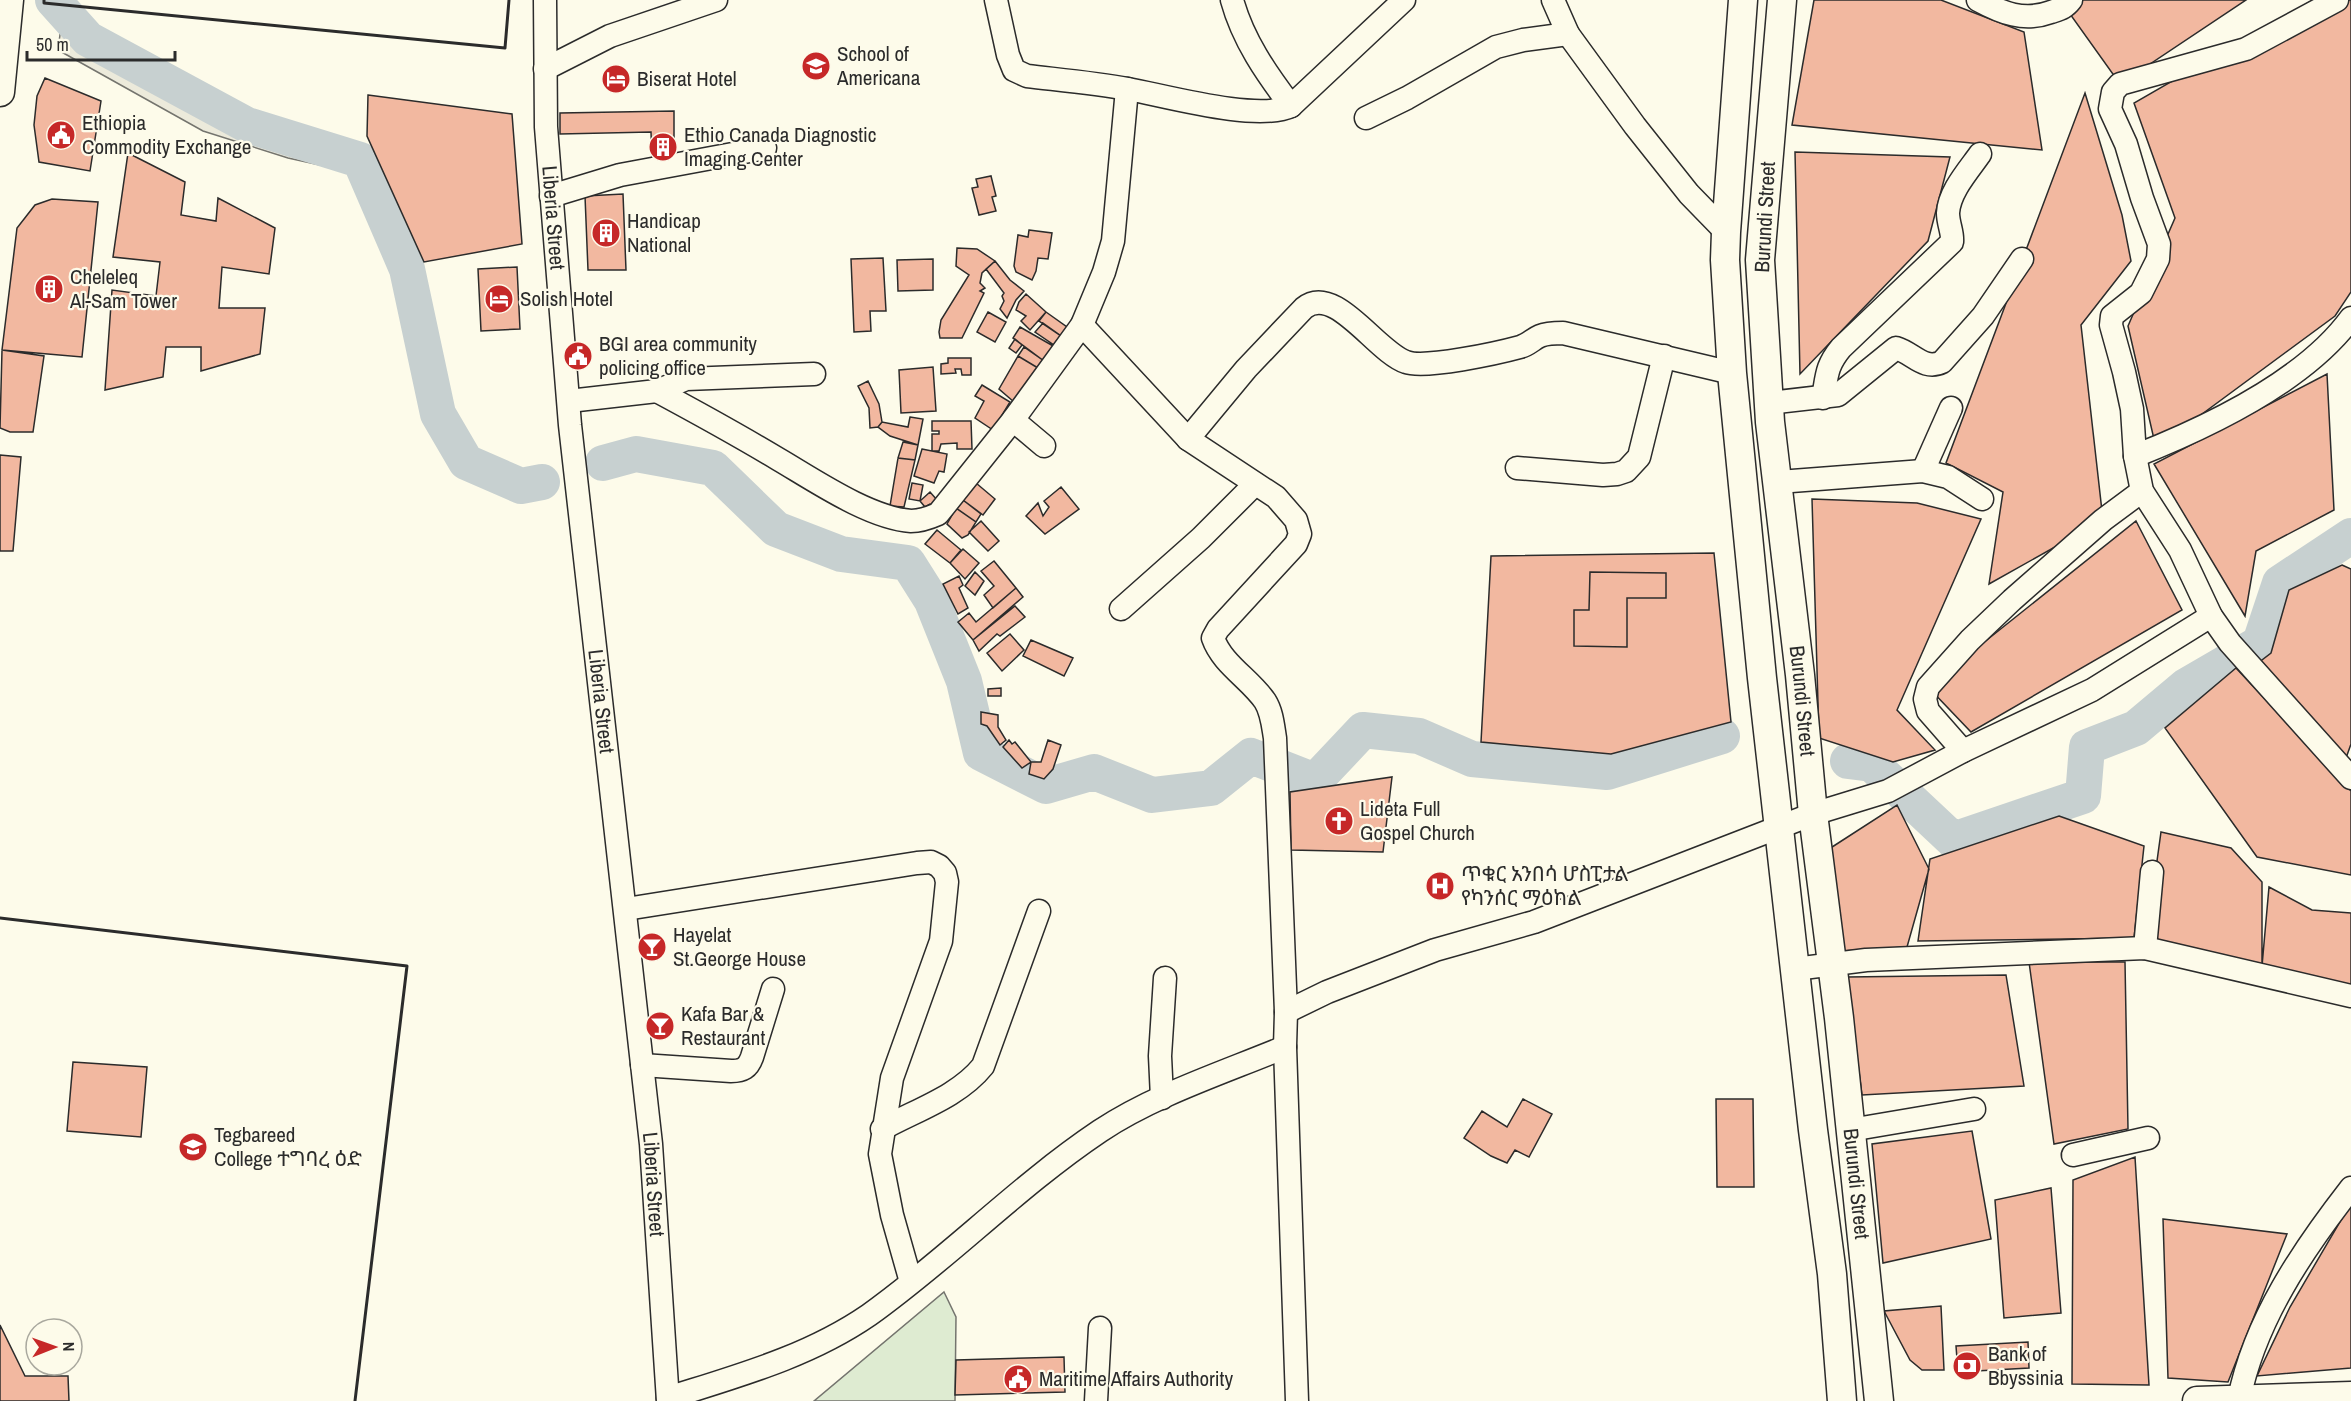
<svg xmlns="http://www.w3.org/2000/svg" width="2351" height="1401" font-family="'Archivo Narrow','Noto Sans Ethiopic',sans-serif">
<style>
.green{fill:#deebd1;stroke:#74746e;stroke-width:1.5}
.parking{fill:#eceadb;stroke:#74746e;stroke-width:1.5}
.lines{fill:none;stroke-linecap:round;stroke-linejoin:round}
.river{stroke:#c7d0d0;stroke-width:36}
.building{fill:#f2b8a0;stroke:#2b2b2b;stroke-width:1.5}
.minor-casing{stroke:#2b2b2b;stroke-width:25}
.major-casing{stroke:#2b2b2b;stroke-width:31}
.minor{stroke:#fdfbea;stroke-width:22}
.major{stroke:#fdfbea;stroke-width:28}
.wall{stroke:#2b2b2b;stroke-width:3}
.labels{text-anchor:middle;stroke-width:4.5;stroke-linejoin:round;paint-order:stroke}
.poi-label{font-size:21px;fill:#2b2b2b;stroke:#fdfbea;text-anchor:start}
.street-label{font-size:21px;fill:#2b2b2b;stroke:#fdfbea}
</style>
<rect width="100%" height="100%" fill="#fdfbea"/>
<path class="green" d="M 944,1292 L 956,1317 L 955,1401 L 814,1401 Z"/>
<path class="parking" d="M 62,19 L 72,36 L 205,115 L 350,162 L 352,172 L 288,158 L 203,131 L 58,50 Z"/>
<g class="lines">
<path class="river" d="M 53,0 L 88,39 L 247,125 L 360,160 L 407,269 L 438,414 L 466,462 L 521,486 L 542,482
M 603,463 L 636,454 L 713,468 L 776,529 L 841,554 L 908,563 L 932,601 L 964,681 L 981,753 L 1046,786 L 1094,772 L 1152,795 L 1211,788 L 1251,756 L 1315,781 L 1363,730 L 1419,736 L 1472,759 L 1607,772 L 1722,736
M 1848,761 L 1872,764 L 1953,840 L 2083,796 L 2087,747 L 2136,728 L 2186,686 L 2260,643 L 2280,583 L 2351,536"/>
</g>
<path class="building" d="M 1814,0 L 1941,0 L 2024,32 L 2042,150 L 1792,125 Z
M 2076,0 L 2246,0 L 2120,84 L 2065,7 Z
M 2313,0 L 2351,0 L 2351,292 L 2335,316 L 2156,448 L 2128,326 L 2175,218 L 2134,103 Z
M 45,78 L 101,101 L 90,171 L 39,162 L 34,125 L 37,96 Z
M 2085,93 L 2122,215 L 2131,261 L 2081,325 L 2103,520 L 1989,584 L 2003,492 L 1946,463 Z
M 368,95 L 512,114 L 522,244 L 424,262 L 367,136 Z
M 674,111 L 674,161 L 652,161 L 651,132 L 560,134 L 560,113 Z
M 1795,152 L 1950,157 L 1928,241 L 1800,374 Z
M 128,153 L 185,182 L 181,215 L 216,221 L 218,198 L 275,228 L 269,274 L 222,267 L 219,308 L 265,308 L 260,354 L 201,371 L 201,347 L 166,347 L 163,377 L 105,390 L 112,290 L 156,296 L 160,262 L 113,257 Z
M 991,176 L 996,196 L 992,197 L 996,211 L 979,215 L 972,188 L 978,187 L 976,179 Z
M 623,194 L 626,270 L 588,270 L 585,196 Z
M 52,199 L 98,202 L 82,357 L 2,350 L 17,228 L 35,205 Z
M 1029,230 L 1052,233 L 1048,259 L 1038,258 L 1036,271 L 1032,280 L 1016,272 L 1014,266 L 1018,235 L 1028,237 Z
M 957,248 L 977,249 L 995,261 L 982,273 L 980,283 L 985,288 L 980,291 L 984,293 L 962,338 L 940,338 L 939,332 L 941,320 L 969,275 L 956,266 Z
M 883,258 L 886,311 L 870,311 L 871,331 L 854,332 L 851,259 Z
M 933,259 L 933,290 L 898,291 L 897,260 Z
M 995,261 L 1010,280 L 1024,291 L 1016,300 L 1007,318 L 1000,309 L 1004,301 L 1002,296 L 1004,293 L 986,269 Z
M 517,267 L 520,329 L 481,331 L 478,269 Z
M 1026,294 L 1046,312 L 1030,330 L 1021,321 L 1026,316 L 1016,310 L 1019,302 Z
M 988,312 L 1006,322 L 995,342 L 977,332 Z
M 1046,312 L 1067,327 L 1061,336 L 1039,321 Z
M 1043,323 L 1061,336 L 1054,345 L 1035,332 Z
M 1020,327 L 1055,347 L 1044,361 L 1013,338 Z
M 1015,339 L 1022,345 L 1016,353 L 1009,348 Z
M 1024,347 L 1044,361 L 1038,368 L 1018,356 Z
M 2,350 L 44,356 L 33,432 L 10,432 L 0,428 Z
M 1018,356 L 1038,368 L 1014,402 L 999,389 Z
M 948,358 L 971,358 L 971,375 L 962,375 L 961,369 L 955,369 L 956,373 L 941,374 L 941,364 L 948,363 Z
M 933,367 L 936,411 L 901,413 L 899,370 Z
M 2327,374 L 2334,510 L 2256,551 L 2245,616 L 2154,464 Z
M 868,381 L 879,404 L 882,422 L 878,427 L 870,428 L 869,408 L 858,386 Z
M 982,385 L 1010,402 L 993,430 L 975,418 L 984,401 L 975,396 Z
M 910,417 L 923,419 L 918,445 L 890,436 L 878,427 L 882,422 L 908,427 Z
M 932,421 L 971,421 L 972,449 L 957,449 L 957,443 L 941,444 L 939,451 L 932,451 L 932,434 L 939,434 L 939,431 L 932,431 Z
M 903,442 L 918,445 L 915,460 L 898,458 Z
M 922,449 L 947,454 L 944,472 L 939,471 L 934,483 L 914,476 Z
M 0,455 L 21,457 L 13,551 L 0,551 Z
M 898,458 L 915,460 L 904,507 L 890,506 Z
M 912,483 L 923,485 L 920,501 L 909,499 Z
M 976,483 L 995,499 L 983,515 L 963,500 Z
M 1061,487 L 1079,509 L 1045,534 L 1026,516 L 1038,503 L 1043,516 L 1049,507 L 1044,501 Z
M 930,492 L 938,501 L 935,507 L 930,504 L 925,507 L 920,501 Z
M 1812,499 L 1917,503 L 1981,519 L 1897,710 L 1935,750 L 1893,762 L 1819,738 Z
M 963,500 L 981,514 L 976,522 L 956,508 Z
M 956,508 L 976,522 L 968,535 L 962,538 L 947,524 Z
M 981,521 L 999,541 L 988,551 L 969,532 Z
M 2136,521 L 2182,610 L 1971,732 L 1928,687 Z
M 937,530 L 961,550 L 950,563 L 925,544 Z
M 963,549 L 979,563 L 965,579 L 950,563 Z
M 1714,553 L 1731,722 L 1611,754 L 1481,742 L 1491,556 Z
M 994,561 L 1016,588 L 993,608 L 984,595 L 994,586 L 981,571 Z
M 2342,565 L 2351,569 L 2351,744 L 2346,758 L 2258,663 L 2271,653 L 2289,590 Z
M 975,572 L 984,581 L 975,595 L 965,586 Z
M 1590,572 L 1666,573 L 1666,598 L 1627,598 L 1627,647 L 1574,646 L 1574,610 L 1589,610 Z
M 959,576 L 963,585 L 959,588 L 968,608 L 958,614 L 943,584 Z
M 1016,588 L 1023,597 L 973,640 L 958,622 L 969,613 L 976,622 Z
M 1015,606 L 1025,617 L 1000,636 L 997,634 L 979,651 L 973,640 Z
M 1010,634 L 1024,650 L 1002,671 L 987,653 Z
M 1031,640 L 1073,658 L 1064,676 L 1023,656 Z
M 2236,668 L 2351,791 L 2351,875 L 2257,857 L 2165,728 Z
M 1001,688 L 1001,696 L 988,696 L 988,689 Z
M 981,712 L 998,715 L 998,727 L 1006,740 L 1000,745 L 987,726 L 981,724 Z
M 1009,740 L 1012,744 L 1015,742 L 1031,762 L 1022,768 L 1003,747 Z
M 1048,740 L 1061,745 L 1053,769 L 1044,779 L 1029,774 L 1031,762 L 1041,762 Z
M 1392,777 L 1383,852 L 1291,850 L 1290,792 Z
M 1897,805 L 1929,869 L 1907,947 L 1841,951 L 1829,849 Z
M 2059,816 L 2144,846 L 2134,938 L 1918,941 L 1930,859 Z
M 2161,832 L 2231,848 L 2262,882 L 2262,966 L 2145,948 Z
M 2269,887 L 2312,910 L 2351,913 L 2351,987 L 2262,966 Z
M 2029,962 L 2125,962 L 2128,1129 L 2054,1144 Z
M 2006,975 L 2024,1086 L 1862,1095 L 1847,977 Z
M 73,1062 L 147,1067 L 141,1137 L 67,1131 Z
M 1523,1099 L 1552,1114 L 1529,1157 L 1515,1150 L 1507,1163 L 1491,1156 L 1464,1138 L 1482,1111 L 1507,1127 Z
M 1716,1099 L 1753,1099 L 1754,1187 L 1717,1187 Z
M 1972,1131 L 1991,1239 L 1883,1263 L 1872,1144 Z
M 2135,1157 L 2149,1385 L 2072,1384 L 2073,1180 Z
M 2051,1188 L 2061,1313 L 2004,1318 L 1995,1200 Z
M 2351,1203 L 2351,1368 L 2257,1376 L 2290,1307 Z
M 2163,1219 L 2287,1234 L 2228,1382 L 2168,1378 Z
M 1941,1306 L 1944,1370 L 1922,1370 L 1910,1360 L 1884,1311 Z
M 0,1325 L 25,1376 L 68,1376 L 69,1401 L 0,1401 Z
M 2028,1342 L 2029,1368 L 1958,1372 L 1956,1346 Z
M 1064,1357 L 1065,1392 L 955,1395 L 956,1360 Z"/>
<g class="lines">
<g class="minor-casing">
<g id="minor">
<path id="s1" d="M 545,0 L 546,127 L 570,425 L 651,1144 L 668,1401"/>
<path d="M 996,0 L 1008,55 L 1014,70 L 1027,76 C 1061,80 1095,83 1128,89 C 1166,96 1258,122 1291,106 L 1404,0"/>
<path d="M 1232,0 C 1243,40 1266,73 1291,106"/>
<path d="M 1553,0 L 1568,34 L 1635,126 L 1689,194 L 1726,232"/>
<path d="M 1978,0 C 2002,13 2024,22 2051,12 C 2060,9 2065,8 2071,0"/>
<path d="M 2337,0 L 2246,49 L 2120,84 L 2113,92 L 2110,109 L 2126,144 L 2142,198 L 2159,244 L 2158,259 L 2141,293 L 2112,316 L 2111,325 L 2124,372 L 2132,409 L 2135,456 L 2142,491 L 2180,550 L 2211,616 L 2230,643 L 2351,778"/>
<path d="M 545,69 L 610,36 L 716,0"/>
<path d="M 1366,118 L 1407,98 L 1496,47 L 1523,40 L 1568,34"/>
<path d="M 551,196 L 620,175 L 765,148"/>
<path d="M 1082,325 L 1188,439 L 1276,497 L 1296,520 L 1300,534 L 1296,544 L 1218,629 L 1213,638 C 1222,664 1250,679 1265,701 C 1272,712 1273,726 1275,738 L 1286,1012 L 1285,1047 L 1297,1401"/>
<path d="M 657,391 C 698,413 738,435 778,459 C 814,480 869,518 911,521 C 920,521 929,518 938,514 L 1013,420 L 1082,325 L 1104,272 L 1113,241 L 1127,89"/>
<path d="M 1823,398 C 1827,376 1826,366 1841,348 L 1952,242 C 1953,232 1948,224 1948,213 C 1949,192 1968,171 1980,154"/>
<path d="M 569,401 L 657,391 L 686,379 L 814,374"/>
<path d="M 1769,403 L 1838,395 L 1896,348 C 1913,353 1924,371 1942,362 L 1983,316 L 2022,259"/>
<path d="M 1013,420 L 1044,446"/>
<path d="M 1188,439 L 1246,369 L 1304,308 C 1335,283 1376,352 1406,362 C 1425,369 1498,353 1520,347 C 1528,345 1533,339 1540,336 C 1547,333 1555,333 1563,333 L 1732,373"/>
<path d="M 2135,456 C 2206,428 2305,381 2351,318"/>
<path d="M 1517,468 L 1603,475 L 1617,474 L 1626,471 L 1639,457 L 1664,356"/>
<path d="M 1923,471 L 1951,408"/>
<path d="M 1778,482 L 1923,471 L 1948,477 L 1982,499"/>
<path d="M 1121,609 L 1201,538 L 1255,484"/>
<path d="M 1963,751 L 1928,711 L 1925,699 L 1928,687 L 1970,640 L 2012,600 L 2103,520 L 2142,491"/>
<path d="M 626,909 L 917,863 L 931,862 L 939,866 L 945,873 L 947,882 L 941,941 L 892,1078 L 880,1154 L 892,1215 L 911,1282"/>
<path d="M 2145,948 L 2152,872"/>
<path d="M 1795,969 L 1866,960 L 2145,948 L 2351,996"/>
<path d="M 1286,1012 L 1327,992 L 1435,950 L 1534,922 L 1813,814 L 1888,791 L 1963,751 L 2092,690 L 2211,616"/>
<path d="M 642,1065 L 731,1071 C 743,1071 748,1068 752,1057 L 773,989"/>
<path d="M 1162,1098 L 1160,1056 L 1165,978"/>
<path d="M 882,1129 C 916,1110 958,1097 983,1066 L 1039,911"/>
<path d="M 1850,1130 L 1974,1109"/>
<path d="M 2073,1155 L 2148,1138"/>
<path d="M 668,1398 C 737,1376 808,1357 869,1315 C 949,1258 1018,1186 1100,1131 C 1154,1095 1225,1072 1285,1047"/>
<path d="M 2239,1399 C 2255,1320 2302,1251 2351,1188"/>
<path d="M 1096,1401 L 1100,1328"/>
</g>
</g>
<g class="major-casing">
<g id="major">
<path d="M 1743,0 L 1726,232 L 1725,260 L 1732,373 L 1762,678 L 1813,1130 L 1832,1274 L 1842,1401"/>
<path id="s2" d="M 1782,0 L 1760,260 L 1770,422 L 1800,675 L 1813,814 L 1839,1018 L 1879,1401"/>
<path d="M 0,92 L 9,0"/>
<path d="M 2197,1401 L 2351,1396"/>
</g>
</g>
<use href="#minor" class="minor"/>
<use href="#major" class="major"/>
<path class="wall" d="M 44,0 L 44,3 L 505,48 L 509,0
M 0,918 L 407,966 L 355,1401"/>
</g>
<defs>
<g id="school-disc" transform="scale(1.5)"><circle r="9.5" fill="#c62828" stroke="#fdfbea"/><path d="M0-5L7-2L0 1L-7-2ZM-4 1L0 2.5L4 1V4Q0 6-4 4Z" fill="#fff"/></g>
<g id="hotel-disc" transform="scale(1.5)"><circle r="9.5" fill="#c62828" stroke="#fdfbea"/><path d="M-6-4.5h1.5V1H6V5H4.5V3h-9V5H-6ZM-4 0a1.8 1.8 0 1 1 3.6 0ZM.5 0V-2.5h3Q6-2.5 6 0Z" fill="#fff"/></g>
<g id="civic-disc" transform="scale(1.5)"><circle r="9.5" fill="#c62828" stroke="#fdfbea"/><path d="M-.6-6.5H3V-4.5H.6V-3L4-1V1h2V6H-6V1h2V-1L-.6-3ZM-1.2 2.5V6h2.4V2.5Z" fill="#fff"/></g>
<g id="building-disc" transform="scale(1.5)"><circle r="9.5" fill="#c62828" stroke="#fdfbea"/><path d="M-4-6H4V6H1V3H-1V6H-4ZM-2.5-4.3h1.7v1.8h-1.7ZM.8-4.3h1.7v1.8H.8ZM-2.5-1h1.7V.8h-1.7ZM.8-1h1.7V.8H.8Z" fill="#fff"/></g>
<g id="church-disc" transform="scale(1.5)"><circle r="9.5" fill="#c62828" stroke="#fdfbea"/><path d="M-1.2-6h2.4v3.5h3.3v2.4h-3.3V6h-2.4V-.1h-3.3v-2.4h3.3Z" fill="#fff"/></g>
<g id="hospital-disc" transform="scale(1.5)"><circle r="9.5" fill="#c62828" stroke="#fdfbea"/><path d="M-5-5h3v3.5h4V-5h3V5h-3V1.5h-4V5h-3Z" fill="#fff"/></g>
<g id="bar-disc" transform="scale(1.5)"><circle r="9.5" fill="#c62828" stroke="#fdfbea"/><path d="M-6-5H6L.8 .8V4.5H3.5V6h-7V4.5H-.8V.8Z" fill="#fff"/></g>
<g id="university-disc" transform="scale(1.5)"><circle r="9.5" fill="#c62828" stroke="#fdfbea"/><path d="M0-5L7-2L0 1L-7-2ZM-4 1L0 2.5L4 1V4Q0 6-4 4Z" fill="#fff"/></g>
<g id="bank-disc" transform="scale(1.5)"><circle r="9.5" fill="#c62828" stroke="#fdfbea"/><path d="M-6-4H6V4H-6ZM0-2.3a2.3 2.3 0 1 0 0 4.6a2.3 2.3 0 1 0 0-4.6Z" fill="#fff"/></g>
</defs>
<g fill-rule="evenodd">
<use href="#school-disc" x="816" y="66"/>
<use href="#hotel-disc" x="616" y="79"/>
<use href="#civic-disc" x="61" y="135"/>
<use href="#building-disc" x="663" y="147"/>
<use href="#building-disc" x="606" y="233"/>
<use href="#building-disc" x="49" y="289"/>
<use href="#hotel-disc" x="499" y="299"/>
<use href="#civic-disc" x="578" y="356"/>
<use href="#church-disc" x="1339" y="821"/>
<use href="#hospital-disc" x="1440" y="886"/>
<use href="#bar-disc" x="652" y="947"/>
<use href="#bar-disc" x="660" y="1026"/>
<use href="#university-disc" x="193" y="1147"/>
<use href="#bank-disc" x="1967" y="1366"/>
<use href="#civic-disc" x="1018" y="1379"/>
</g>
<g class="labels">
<g class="poi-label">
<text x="837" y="61">School of<tspan x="837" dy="24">Americana</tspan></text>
<text x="637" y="86">Biserat Hotel</text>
<text x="82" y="130">Ethiopia<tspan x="82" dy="24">Commodity Exchange</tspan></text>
<text x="684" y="142">Ethio Canada Diagnostic<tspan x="684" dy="24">Imaging Center</tspan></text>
<text x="627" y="228">Handicap<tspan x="627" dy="24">National</tspan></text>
<text x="70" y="284">Cheleleq<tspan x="70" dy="24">Al-Sam Tower</tspan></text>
<text x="520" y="306">Solish Hotel</text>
<text x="599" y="351">BGI area community<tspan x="599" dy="24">policing office</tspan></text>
<text x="1360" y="816">Lideta Full<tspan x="1360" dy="24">Gospel Church</tspan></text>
<text x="1461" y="881">ጥቁር አንበሳ ሆስፒታል<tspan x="1461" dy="24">የካንሰር ማዕከል</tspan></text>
<text x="673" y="942">Hayelat<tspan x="673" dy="24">St.George House</tspan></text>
<text x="681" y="1021">Kafa Bar &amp;<tspan x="681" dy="24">Restaurant</tspan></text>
<text x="214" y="1142">Tegbareed<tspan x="214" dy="24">College ተግባረ ዕድ</tspan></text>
<text x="1988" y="1361">Bank of<tspan x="1988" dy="24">Bbyssinia</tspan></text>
<text x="1039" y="1386">Maritime Affairs Authority</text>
</g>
<g class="street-label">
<text dy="7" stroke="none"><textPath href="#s1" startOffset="218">Liberia Street</textPath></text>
<text transform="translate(1765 217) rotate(-87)" y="7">Burundi Street</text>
<text dy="7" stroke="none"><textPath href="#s1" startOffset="704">Liberia Street</textPath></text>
<text dy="7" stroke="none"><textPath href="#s2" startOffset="704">Burundi Street</textPath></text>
<text dy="7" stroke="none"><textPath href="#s1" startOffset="1190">Liberia Street</textPath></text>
<text dy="7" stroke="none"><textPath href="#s2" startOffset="1190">Burundi Street</textPath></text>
</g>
</g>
<g transform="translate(54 1347) rotate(89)"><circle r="28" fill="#fdfbea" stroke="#a9a89e" stroke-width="1.5"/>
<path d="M0-4.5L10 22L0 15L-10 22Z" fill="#c62828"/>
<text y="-9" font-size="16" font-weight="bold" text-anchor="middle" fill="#2b2b2b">N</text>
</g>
<path d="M27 51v9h148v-9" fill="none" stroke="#2b2b2b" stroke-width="3"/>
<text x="36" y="51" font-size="18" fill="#2b2b2b" stroke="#fdfbea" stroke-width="4.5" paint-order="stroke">50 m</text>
</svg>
